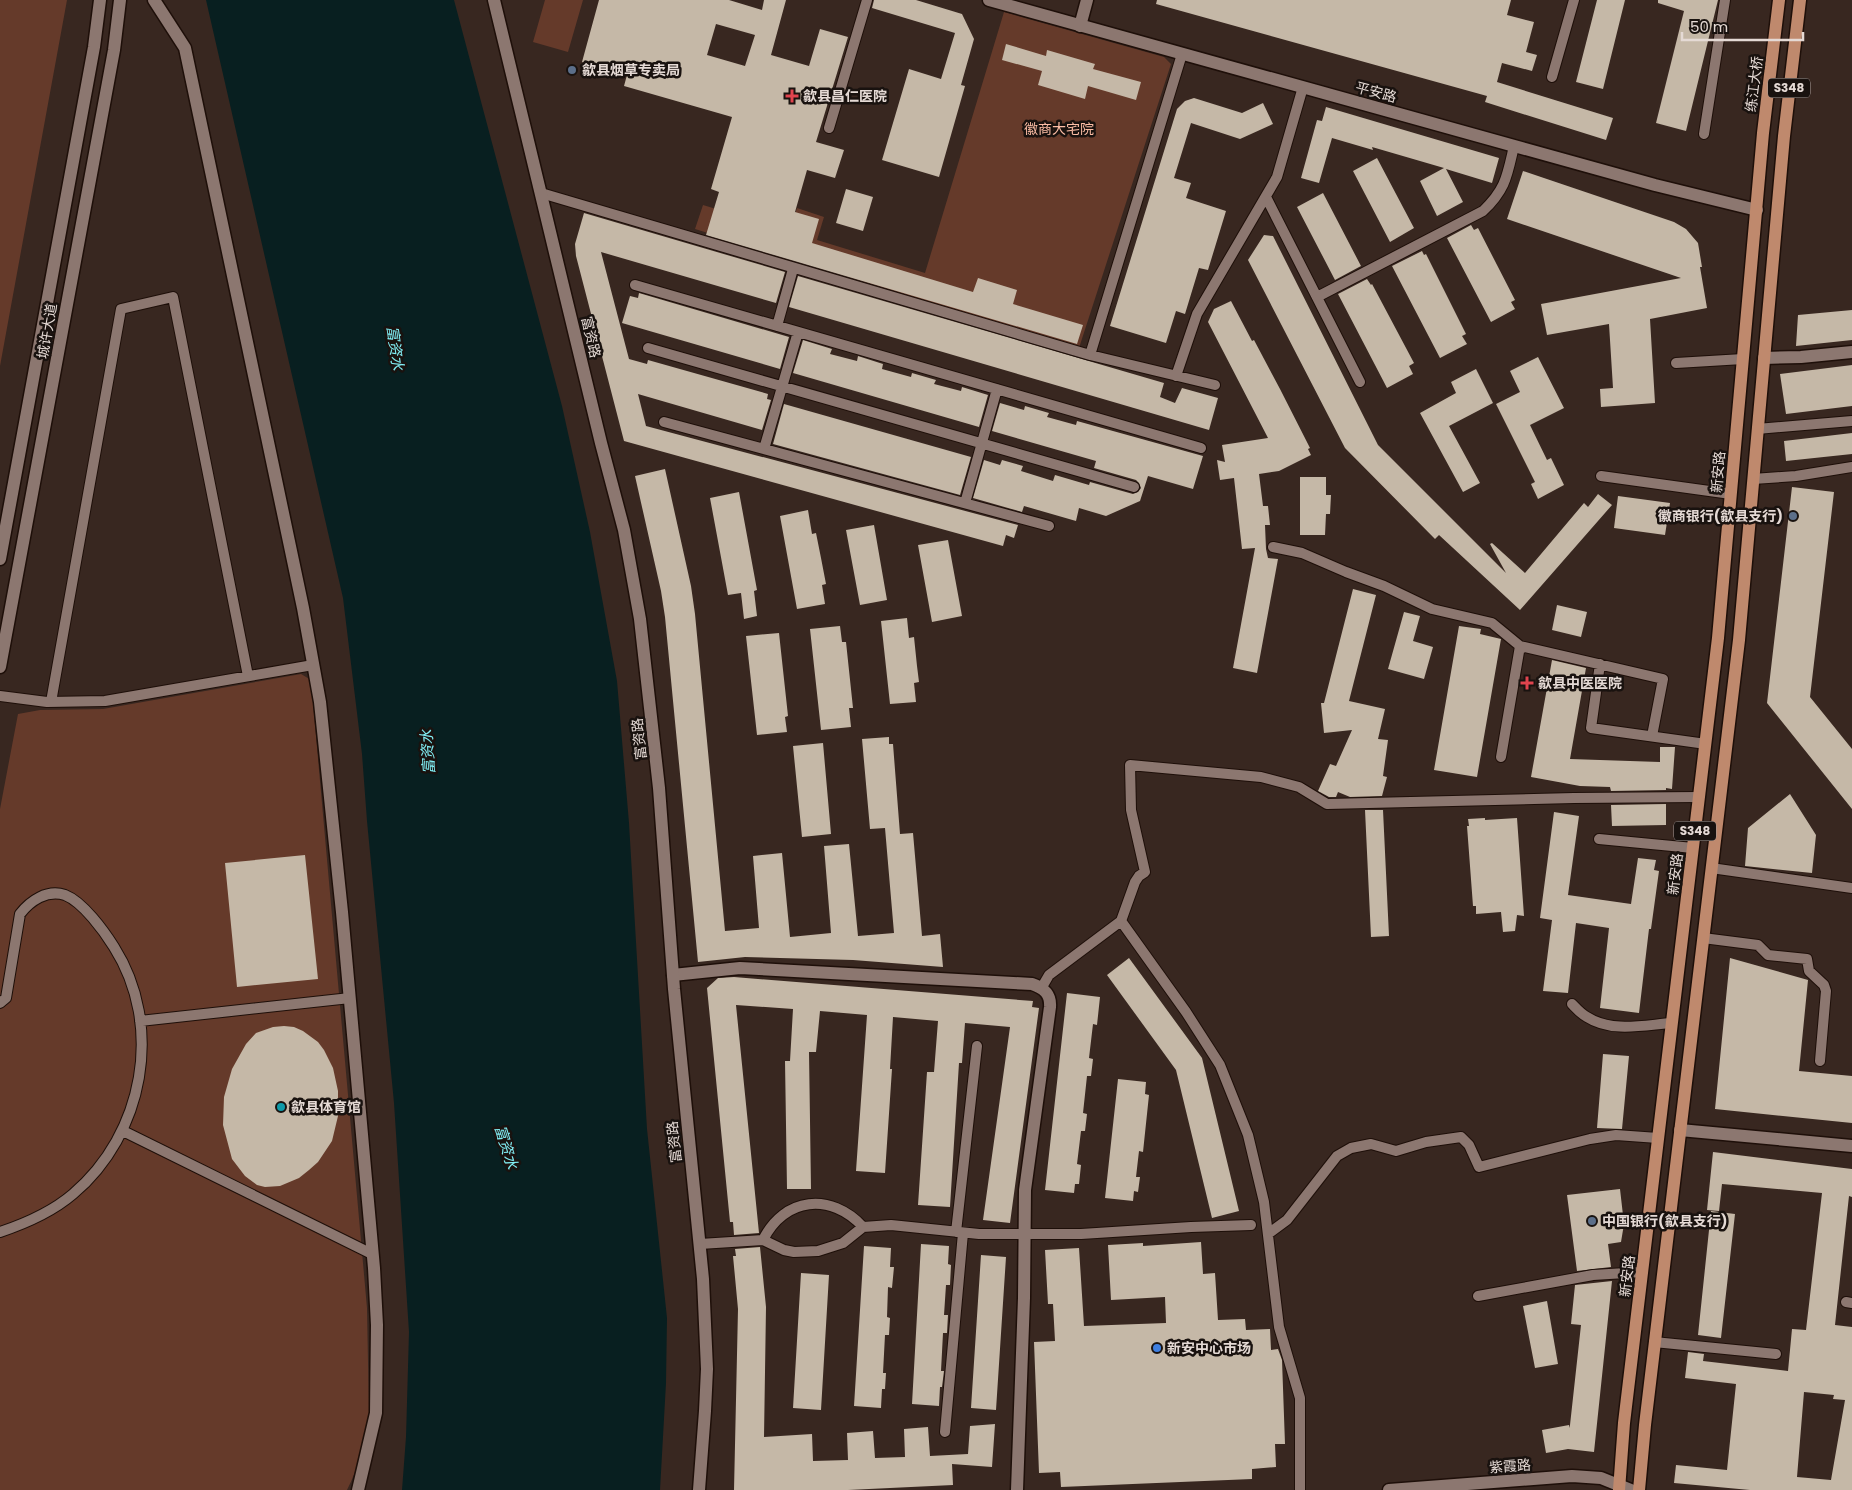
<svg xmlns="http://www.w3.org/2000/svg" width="1852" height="1490" font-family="Poppins,'Noto Sans SC',sans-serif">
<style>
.green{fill:#653a2a}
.water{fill:#081f20}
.building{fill:#c5b8a7;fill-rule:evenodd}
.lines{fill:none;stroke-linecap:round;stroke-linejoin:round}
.service-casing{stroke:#1e0f09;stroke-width:12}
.minor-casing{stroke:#1e0f09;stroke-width:15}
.tertiary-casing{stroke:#1e0f09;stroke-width:15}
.secondary-casing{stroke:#1e0f09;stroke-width:15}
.primary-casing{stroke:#1e0f09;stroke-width:15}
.service{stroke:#8c7770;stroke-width:10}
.minor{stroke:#8c7770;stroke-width:12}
.tertiary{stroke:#8c7770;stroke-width:12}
.secondary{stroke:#8c7770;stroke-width:12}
.primary{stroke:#bf896d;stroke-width:12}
.service-dot{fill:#5c6f8a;stroke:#19120f;stroke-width:2}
.health-dot{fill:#e0444e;stroke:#19120f;stroke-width:2}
.culture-dot{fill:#0f9aa8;stroke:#19120f;stroke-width:2}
.shop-dot{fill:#3f7fe0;stroke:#19120f;stroke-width:2}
.labels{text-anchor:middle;stroke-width:5;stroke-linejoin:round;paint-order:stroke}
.shield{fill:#19120f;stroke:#a89e9a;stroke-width:1}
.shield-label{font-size:12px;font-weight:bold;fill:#e5dad5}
.poi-label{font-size:14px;font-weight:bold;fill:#e5dad5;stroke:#19120f;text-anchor:start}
.street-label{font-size:14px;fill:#e5dad5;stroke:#19120f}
.park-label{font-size:14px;fill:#fcbda5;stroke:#19120f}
.water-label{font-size:15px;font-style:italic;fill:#81eef4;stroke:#19120f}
</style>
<rect width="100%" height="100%" fill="#382720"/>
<path class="green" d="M 0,0 L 67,0 L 0,366 Z
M 545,0 L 583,0 L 568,52 L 533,42 Z
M 1004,12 L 1164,57 L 1171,64 L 1079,348 L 695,229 L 703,205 L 789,231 L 797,208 L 824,217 L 817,240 L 925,273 Z
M 301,674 L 311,680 L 367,1308 L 369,1416 C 365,1441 359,1467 347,1490 L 0,1490 L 0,809 L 18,714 L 40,710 L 103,709 Z"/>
<path class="water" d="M 206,0 L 454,0 L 562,406 L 590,532 L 617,681 L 629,823 L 647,1129 L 667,1318 L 666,1383 L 660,1490 L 402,1490 L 406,1437 L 409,1332 L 394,1103 L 367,821 L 362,754 L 343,598 Z"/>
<path class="building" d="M 599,0 L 729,0 L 762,10 L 764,0 L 786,0 L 771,55 L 809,66 L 820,29 L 848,37 L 816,142 L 844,150 L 835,178 L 807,170 L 795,212 L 819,219 L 812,243 L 973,292 L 978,278 L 1017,290 L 1013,304 L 1083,325 L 1077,344 L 706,235 L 719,192 L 711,189 L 732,117 L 624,86 L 627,75 L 582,62 ZM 716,24 L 755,35 L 745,66 L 707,55 Z
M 874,0 L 916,0 L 962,14 L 974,39 L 961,85 L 965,86 L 939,177 L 882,160 L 909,69 L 941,79 L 955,33 L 872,8 Z
M 1157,0 L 1511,0 L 1507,15 L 1534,22 L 1526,52 L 1537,55 L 1532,71 L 1502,63 L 1497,82 L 1613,118 L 1606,140 L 1485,102 L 1487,96 L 1156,4 Z
M 1597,0 L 1625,0 L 1603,89 L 1576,82 Z
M 1658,0 L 1718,0 L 1686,131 L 1656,123 L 1684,11 L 1658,3 Z
M 1006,44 L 1046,56 L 1047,50 L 1095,64 L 1093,69 L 1141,82 L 1136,100 L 1088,86 L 1085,99 L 1038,85 L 1042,71 L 1002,60 Z
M 1194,98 L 1242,113 L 1263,103 L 1273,124 L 1240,139 L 1191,123 L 1174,178 L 1191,183 L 1186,198 L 1226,211 L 1208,270 L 1199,268 L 1185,314 L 1176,311 L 1166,343 L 1110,326 L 1177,109 L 1185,101 Z
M 1326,107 L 1499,158 L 1492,183 L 1446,169 L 1463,202 L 1437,216 L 1420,181 L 1444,168 L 1372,147 L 1373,150 L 1332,138 L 1319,183 L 1301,178 L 1317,120 L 1322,121 Z
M 1377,158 L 1414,228 L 1390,242 L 1353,171 Z
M 1523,171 L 1674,222 L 1686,229 L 1698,243 L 1702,267 L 1700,267 L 1707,308 L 1650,319 L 1655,403 L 1601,407 L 1600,389 L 1613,388 L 1609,324 L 1547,335 L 1541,304 L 1681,278 L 1507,219 Z
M 846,189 L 873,197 L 863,231 L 836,223 Z
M 1323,193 L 1361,266 L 1335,280 L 1297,207 Z
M 584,213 L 785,272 L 776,303 L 601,252 L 629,359 L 647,364 L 648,360 L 768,394 L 767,399 L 771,400 L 762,430 L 638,394 L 646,426 L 1018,525 L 1014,538 L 1006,535 L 1003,546 L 624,441 L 576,256 L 575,244 Z
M 1471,225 L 1474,230 L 1478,228 L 1515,300 L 1511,302 L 1515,309 L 1491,322 L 1447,238 Z
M 1264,235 L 1273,236 L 1378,445 L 1506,573 L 1490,544 L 1492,543 L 1525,573 L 1584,503 L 1588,507 L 1598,494 L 1612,505 L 1520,610 L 1439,535 L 1435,539 L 1345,448 L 1248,260 Z
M 1422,251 L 1424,255 L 1426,254 L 1466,334 L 1462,336 L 1467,344 L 1440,358 L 1392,266 Z
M 798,276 L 1164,383 L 1160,397 L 1175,403 L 1182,388 L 1218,398 L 1209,430 L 789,307 Z
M 1367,279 L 1371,285 L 1372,284 L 1414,363 L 1409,366 L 1413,374 L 1387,388 L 1338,294 Z
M 639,293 L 789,337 L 780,369 L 622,323 L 630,296 L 638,298 Z
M 1231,301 L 1252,341 L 1254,340 L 1280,389 L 1310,448 L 1308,449 L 1311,455 L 1279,471 L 1259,474 L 1263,506 L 1268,506 L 1270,525 L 1265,525 L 1266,549 L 1268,558 L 1278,559 L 1257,673 L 1233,668 L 1255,548 L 1242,549 L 1234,478 L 1220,480 L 1217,460 L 1225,462 L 1222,445 L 1268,438 L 1208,322 L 1214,309 Z
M 1852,310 L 1852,340 L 1796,346 L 1798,315 Z
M 803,340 L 832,349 L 830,354 L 857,361 L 858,356 L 883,364 L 882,369 L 911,377 L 912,373 L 936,380 L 934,384 L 961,391 L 962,387 L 988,395 L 979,427 L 793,373 Z
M 1538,357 L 1564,408 L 1530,425 L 1547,460 L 1551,458 L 1564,485 L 1538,499 L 1531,484 L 1535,482 L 1496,404 L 1520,392 L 1510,371 Z
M 1852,365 L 1852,406 L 1786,414 L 1780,374 Z
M 1476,369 L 1493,403 L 1449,426 L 1480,483 L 1463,492 L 1420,413 L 1456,393 L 1451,382 Z
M 1000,403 L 1024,410 L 1025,406 L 1049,413 L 1047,417 L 1076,425 L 1077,421 L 1203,456 L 1193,489 L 1148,476 L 1140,501 L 1106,516 L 1079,508 L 1076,521 L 1024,506 L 1022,512 L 973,498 L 984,460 L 1000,465 L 1002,460 L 1023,466 L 1021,471 L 1053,481 L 1055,475 L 1089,485 L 1090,482 L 1133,494 L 1138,492 L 1141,488 L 1139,483 L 1136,480 L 1094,468 L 1096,461 L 992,431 Z
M 784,404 L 971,457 L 960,495 L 773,444 Z
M 1852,433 L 1852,454 L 1786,461 L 1784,441 Z
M 665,469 L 691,586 L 695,614 L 725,931 L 759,928 L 753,856 L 782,853 L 790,937 L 831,933 L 824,846 L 849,844 L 858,936 L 894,933 L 885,828 L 870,829 L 862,739 L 889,737 L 889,744 L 893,744 L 900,834 L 913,833 L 922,936 L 940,934 L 943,967 L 853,960 L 745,957 L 698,962 L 665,617 L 661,591 L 635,476 Z
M 1300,477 L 1326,477 L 1326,495 L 1331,495 L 1330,514 L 1326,514 L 1325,535 L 1300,535 Z
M 1792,487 L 1834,492 L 1810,697 L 1852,749 L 1852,809 L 1767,703 Z
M 739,492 L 757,590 L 754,591 L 757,616 L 744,619 L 741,593 L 728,595 L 710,498 Z
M 1618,496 L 1670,503 L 1665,535 L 1614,528 Z
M 808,510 L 812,534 L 816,533 L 821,558 L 826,584 L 822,585 L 825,604 L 797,609 L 780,516 Z
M 874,525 L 887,600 L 860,605 L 846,530 Z
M 948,540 L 962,616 L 932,622 L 918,545 Z
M 1353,589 L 1376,595 L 1349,701 L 1385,709 L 1378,739 L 1388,740 L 1383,776 L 1387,777 L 1382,796 L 1350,797 L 1338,792 L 1336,797 L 1329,797 L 1318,791 L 1330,764 L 1336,766 L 1352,730 L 1324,733 L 1321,703 L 1324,703 Z
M 1557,605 L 1587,612 L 1581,637 L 1552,630 Z
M 1404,612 L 1420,616 L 1413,641 L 1433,647 L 1424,679 L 1388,669 Z
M 907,618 L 909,638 L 914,637 L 917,666 L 919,682 L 914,683 L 916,702 L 890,704 L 881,621 Z
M 840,626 L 842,642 L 846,642 L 853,708 L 849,708 L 851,727 L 821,730 L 810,629 Z
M 1459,626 L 1481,629 L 1480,634 L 1501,639 L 1477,777 L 1434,770 Z
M 779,633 L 788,716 L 785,717 L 787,732 L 757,735 L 746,636 Z
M 1552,660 L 1586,668 L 1570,759 L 1660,762 L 1660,747 L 1675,747 L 1672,789 L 1666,788 L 1666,790 L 1611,791 L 1610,787 L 1580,786 L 1531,777 Z
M 823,743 L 831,834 L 802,837 L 793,746 Z
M 1790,794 L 1816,835 L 1812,873 L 1745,866 L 1748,828 Z
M 1666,804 L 1666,825 L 1612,826 L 1611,805 Z
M 1365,810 L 1383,810 L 1389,936 L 1371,937 Z
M 1554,812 L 1579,816 L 1568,895 L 1631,904 L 1638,858 L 1656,860 L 1654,870 L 1659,871 L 1651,929 L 1649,929 L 1639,1013 L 1600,1008 L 1609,928 L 1576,923 L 1568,993 L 1543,991 L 1552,920 L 1540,918 Z
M 1485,818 L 1485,820 L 1517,818 L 1524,916 L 1517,915 L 1515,931 L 1503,932 L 1501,912 L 1476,914 L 1476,906 L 1473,906 L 1467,826 L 1469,826 L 1468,819 Z
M 305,855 L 318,979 L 237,987 L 225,863 Z
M 1129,958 L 1202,1058 L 1239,1211 L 1212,1218 L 1176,1070 L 1107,975 Z
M 1730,958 L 1808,980 L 1799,1071 L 1852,1076 L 1852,1123 L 1715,1109 Z
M 734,977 L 1033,1001 L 1032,1007 L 1039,1008 L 1010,1223 L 983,1220 L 1010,1027 L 965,1023 L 962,1063 L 959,1063 L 950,1207 L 918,1205 L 927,1072 L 934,1072 L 938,1021 L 893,1017 L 890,1069 L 892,1069 L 885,1173 L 856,1171 L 867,1015 L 820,1011 L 816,1052 L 809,1052 L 811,1189 L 787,1189 L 785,1061 L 790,1061 L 793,1009 L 736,1005 L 759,1233 L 734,1235 L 733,1222 L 730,1222 L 707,988 L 718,978 Z
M 1067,993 L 1100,997 L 1097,1025 L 1093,1024 L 1089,1058 L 1093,1059 L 1091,1076 L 1087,1076 L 1083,1113 L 1087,1114 L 1085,1131 L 1081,1131 L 1077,1164 L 1081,1165 L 1079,1184 L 1075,1184 L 1074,1193 L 1045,1190 Z
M 284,1026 L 294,1027 L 303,1031 L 318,1042 L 324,1050 L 333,1068 L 338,1091 L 338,1116 L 332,1141 L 318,1162 L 309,1170 L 299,1178 L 280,1186 L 265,1187 L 257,1185 L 245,1176 L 232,1159 L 223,1125 L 224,1097 L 232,1069 L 246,1044 L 256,1033 L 273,1027 Z
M 1603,1054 L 1629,1056 L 1622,1129 L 1597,1128 Z
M 1118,1079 L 1146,1082 L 1145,1094 L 1149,1095 L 1143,1152 L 1139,1151 L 1136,1177 L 1140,1177 L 1138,1192 L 1134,1191 L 1133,1201 L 1105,1198 Z
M 1713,1152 L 1852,1169 L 1852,1197 L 1849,1196 L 1835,1325 L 1852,1327 L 1852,1490 L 1750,1490 L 1674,1483 L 1676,1465 L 1727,1470 L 1736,1384 L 1685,1378 L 1688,1352 L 1704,1354 L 1703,1361 L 1788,1371 L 1792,1329 L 1806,1330 L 1822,1193 L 1722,1184 L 1719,1211 L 1707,1210 ZM 1804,1392 L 1834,1395 L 1833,1399 L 1845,1400 L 1831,1480 L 1797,1477 Z
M 1620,1189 L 1624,1224 L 1621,1242 L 1608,1244 L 1611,1267 L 1577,1271 L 1567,1195 Z
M 1711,1211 L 1735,1214 L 1721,1338 L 1698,1335 Z
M 1201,1242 L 1203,1274 L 1215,1273 L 1218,1320 L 1245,1319 L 1246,1330 L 1270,1329 L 1271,1350 L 1278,1349 L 1282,1360 L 1285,1444 L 1275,1444 L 1276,1467 L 1252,1469 L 1252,1479 L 1061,1487 L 1060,1472 L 1039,1473 L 1034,1342 L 1055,1341 L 1053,1304 L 1048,1304 L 1045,1250 L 1079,1248 L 1084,1326 L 1166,1323 L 1165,1297 L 1111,1300 L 1108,1245 L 1143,1243 L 1143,1246 Z
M 921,1244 L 949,1246 L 948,1264 L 951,1265 L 950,1285 L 946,1285 L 944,1315 L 948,1315 L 947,1333 L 943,1333 L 941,1371 L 944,1371 L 942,1387 L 940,1387 L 939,1406 L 912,1404 Z
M 864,1246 L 891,1248 L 890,1267 L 894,1267 L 892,1288 L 888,1287 L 887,1317 L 890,1318 L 889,1335 L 885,1335 L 883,1373 L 886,1373 L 885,1389 L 882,1389 L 881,1408 L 854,1406 Z
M 760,1247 L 766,1307 L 764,1437 L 812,1434 L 813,1461 L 848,1460 L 847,1433 L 873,1431 L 875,1458 L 905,1457 L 904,1429 L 928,1427 L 930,1456 L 968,1454 L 970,1426 L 995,1424 L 992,1467 L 952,1464 L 953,1485 L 848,1490 L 734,1490 L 738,1309 L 733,1256 L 736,1256 L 735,1249 Z
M 981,1255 L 1006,1257 L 996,1410 L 971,1408 Z
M 801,1273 L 829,1275 L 821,1410 L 793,1408 Z
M 1612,1281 L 1594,1452 L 1568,1449 L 1546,1453 L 1542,1430 L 1569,1425 L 1570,1428 L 1570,1425 L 1581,1325 L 1571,1324 L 1575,1285 Z
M 1547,1301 L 1558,1364 L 1535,1368 L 1523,1306 Z"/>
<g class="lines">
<g class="service-casing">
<path id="service" d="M 1552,77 L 1574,0
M 829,128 L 867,0
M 1704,134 L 1725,0
M 541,193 L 1090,355 L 1215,385
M 1266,197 L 1360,382
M 635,285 L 1201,448
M 1317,297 L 1483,211 C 1506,189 1507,176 1514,146
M 777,326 L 793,269
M 648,348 L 1134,487
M 1090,355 L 1182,54
M 1676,363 L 1743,359
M 1176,376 L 1197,314 L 1277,177 L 1303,87
M 664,422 L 1049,526
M 1757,429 L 1852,421
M 764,449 L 798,332
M 1601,476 L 1731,494
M 1753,479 L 1796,476 L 1852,467
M 965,503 L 997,389
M 1273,547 L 1302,553 L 1346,572 L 1384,586 L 1432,609 L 1492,623 L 1520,646
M 1600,664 L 1591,728 L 1706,744
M 0,696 L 47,702 L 105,701 L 313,665
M 51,702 L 121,309 L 173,297 L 248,676
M 1501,757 L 1520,646 L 1663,679 L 1652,736
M 1599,839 L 1693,848
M 1711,868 L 1852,888
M 1121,921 L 1186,1012 L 1220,1065 L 1248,1135 L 1264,1202 L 1279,1327 L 1300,1398 L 1300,1490
M 1703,938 L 1758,945 L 1768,955 L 1807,959 L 1809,971 L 1824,985 L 1826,991 L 1820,1061
M 1042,987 L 1049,975 L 1121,921 L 1135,882 L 1139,876 L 1145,872 L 1131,810 L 1130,765 L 1261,777 L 1299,787 L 1327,804 L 1574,798 L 1699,797
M 0,1003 L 6,998 L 20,914 C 30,901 47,889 65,895 C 83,902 104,931 114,947 C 164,1026 144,1134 73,1194 C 52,1212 27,1223 0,1232
M 1572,1004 C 1576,1008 1581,1014 1587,1017 C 1612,1033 1644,1025 1672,1023
M 140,1021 L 350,998
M 123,1131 L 372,1254
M 956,1232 L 977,1046
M 1268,1234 L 1287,1220 L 1337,1156 L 1351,1148 L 1371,1144 L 1396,1151 L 1426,1142 L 1461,1137 L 1469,1145 L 1479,1167 L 1590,1139 L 1616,1135 L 1658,1138
M 763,1240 C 784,1197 831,1192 863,1227
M 700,1244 L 763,1240 L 784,1250 L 794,1252 L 818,1251 L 843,1243 L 863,1227 L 891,1225 L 979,1234 L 1081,1234 L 1191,1227 L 1251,1225
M 1478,1296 L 1593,1275 L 1642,1272
M 1846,1302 L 1852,1303
M 1654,1342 L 1776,1354
M 945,1432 L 963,1233"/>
</g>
<g class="minor-casing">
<path id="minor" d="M 154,0 L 185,48 L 303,608 L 320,702 L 342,912 L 374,1268 L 377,1325 L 376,1413 L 358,1490
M 1080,26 L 1087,0
M 1764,358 L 1801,357 L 1852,352
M 673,975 L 740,968 L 1032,984 C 1044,988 1051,994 1050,1007 L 1025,1190 L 1024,1298 L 1017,1490
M 1680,1130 L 1852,1146"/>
</g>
<g class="tertiary-casing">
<path id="tertiary" d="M 494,0 L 601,443 L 624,530 L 640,619 L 659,788 L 674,989 L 703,1279 L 707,1369 L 705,1411 L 699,1490
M 989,0 L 1655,185 L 1757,210
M 1389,1490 L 1572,1476 L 1601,1478 L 1631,1490"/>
</g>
<g class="secondary-casing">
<path id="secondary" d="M 0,559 L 94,47 L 100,0
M 0,667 L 114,50 L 120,0"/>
</g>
<g class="primary-casing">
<path id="primary" d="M 1619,1490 L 1624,1423 L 1718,638 L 1763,133 L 1779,0
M 1639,1490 L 1645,1425 L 1739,640 L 1784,136 L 1800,0"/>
</g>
<use href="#service" class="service"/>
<use href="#minor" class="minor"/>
<use href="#tertiary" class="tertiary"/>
<use href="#secondary" class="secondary"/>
<use href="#primary" class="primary"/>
</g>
<g class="service-dot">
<circle cx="572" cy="70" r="5"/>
<circle cx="1793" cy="516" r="5"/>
<circle cx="1592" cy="1221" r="5"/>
</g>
<g class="health-dot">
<path d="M789.5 88.5h5v5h5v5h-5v5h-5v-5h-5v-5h5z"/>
<path d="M1524.5 675.5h5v5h5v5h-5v5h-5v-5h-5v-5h5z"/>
</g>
<circle class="culture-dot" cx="281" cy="1107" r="5"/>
<circle class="shop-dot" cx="1157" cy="1348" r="5"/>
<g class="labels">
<g class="shield">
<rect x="1768" y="78.5" width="42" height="19" rx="4"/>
<rect x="1674" y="821.5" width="42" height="19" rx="4"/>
</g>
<g class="shield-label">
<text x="1789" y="92">S348</text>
<text x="1695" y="835">S348</text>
</g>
<g class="poi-label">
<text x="582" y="75">歙县烟草专卖局</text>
<text x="803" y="101">歙县昌仁医院</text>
<text x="1783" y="521" text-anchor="end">徽商银行(歙县支行)</text>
<text x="1538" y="688">歙县中医医院</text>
<text x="291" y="1112">歙县体育馆</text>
<text x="1602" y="1226">中国银行(歙县支行)</text>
<text x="1167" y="1353">新安中心市场</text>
</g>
<g class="street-label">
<text transform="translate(1754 84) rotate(-83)" y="5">练江大桥</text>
<text transform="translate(1376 92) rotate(15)" y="5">平安路</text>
<text transform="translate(47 331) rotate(-80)" y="5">城许大道</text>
<text transform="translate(591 337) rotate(77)" y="5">富资路</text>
<text transform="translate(1718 472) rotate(-85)" y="5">新安路</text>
<text transform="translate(639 739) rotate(-96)" y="5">富资路</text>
<text transform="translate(1675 874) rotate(-83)" y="5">新安路</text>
<text transform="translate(674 1142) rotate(-96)" y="5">富资路</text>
<text transform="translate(1627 1276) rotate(-83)" y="5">新安路</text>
<text transform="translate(1510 1466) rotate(-4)" y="5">紫霞路</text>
</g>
<g class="park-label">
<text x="1059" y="134">徽商大宅院</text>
</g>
<g class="water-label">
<text transform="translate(395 348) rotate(82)" y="5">富资水</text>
<text transform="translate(428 752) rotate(-94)" y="5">富资水</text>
<text transform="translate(506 1147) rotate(73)" y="5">富资水</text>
</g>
</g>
<path d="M1682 32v8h121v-8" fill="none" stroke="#e5dad5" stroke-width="2.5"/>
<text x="1690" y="32" font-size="15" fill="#e5dad5" stroke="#19120f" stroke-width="4" paint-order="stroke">50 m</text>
</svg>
